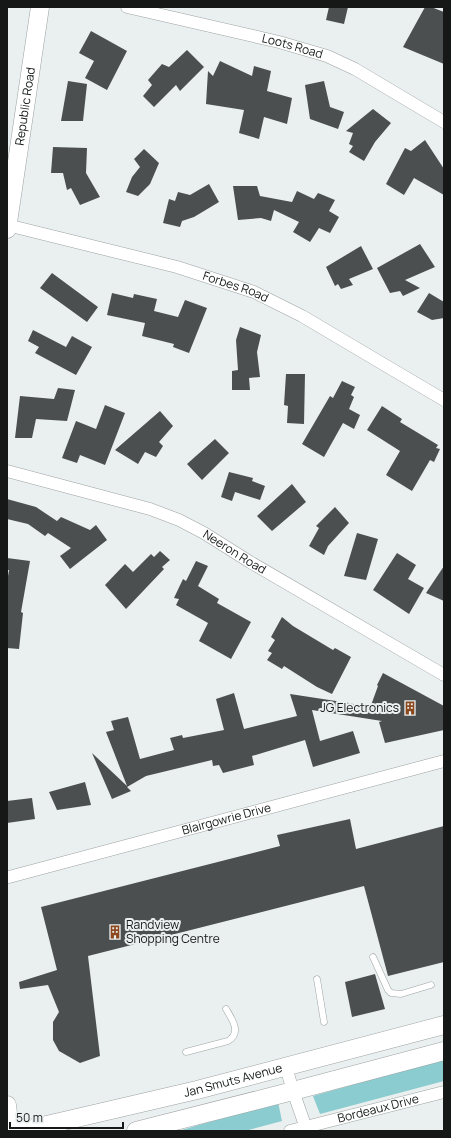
<svg xmlns="http://www.w3.org/2000/svg" width="451" height="1138" font-family="Manrope,sans-serif">
<style>
.green{fill:#8acccf}
.building{fill:#4b4f4f}
.lines{fill:none;stroke-linecap:round;stroke-linejoin:round}
.service-casing{stroke:#9ea3a3;stroke-width:7}
.minor-casing{stroke:#9ea3a3;stroke-width:13}
.secondary-casing{stroke:#9ea3a3;stroke-width:19}
.service{stroke:#fff;stroke-width:6}
.minor{stroke:#fff;stroke-width:12}
.secondary{stroke:#fff;stroke-width:18}
.labels{text-anchor:middle;stroke-width:4;stroke-linejoin:round;paint-order:stroke}
.street-label{font-size:12px;fill:#161818;stroke:#eaefef}
.poi-label{font-size:12px;fill:#161818;stroke:#eaefef;text-anchor:end}
</style>
<rect width="100%" height="100%" fill="#eaefef"/>
<path class="green" d="M 444,1059 L 444,1081 L 320,1114 L 313,1096 Z
M 278,1102 L 282,1121 L 245,1131 L 178,1131 Z"/>
<path class="building" d="M 329,7 L 348,7 L 344,24 L 326,20 Z
M 425,7 L 431,7 L 444,12 L 444,64 L 403,47 Z
M 91,31 L 127,51 L 107,90 L 85,78 L 94,61 L 79,53 Z
M 187,50 L 204,67 L 180,91 L 176,85 L 154,107 L 143,96 L 152,85 L 148,80 L 162,64 L 169,67 Z
M 220,61 L 252,76 L 254,66 L 271,71 L 267,91 L 292,98 L 287,124 L 264,117 L 259,139 L 239,133 L 244,110 L 206,104 L 208,71 L 213,76 Z
M 68,81 L 87,84 L 83,121 L 61,121 Z
M 324,81 L 330,107 L 344,112 L 338,129 L 310,119 L 305,85 Z
M 373,109 L 391,123 L 375,142 L 364,161 L 349,152 L 353,146 L 349,144 L 353,133 L 346,131 Z
M 425,140 L 444,169 L 444,195 L 414,178 L 404,195 L 386,184 L 405,148 L 411,151 Z
M 53,147 L 87,148 L 86,173 L 100,197 L 80,205 L 71,188 L 67,190 L 63,173 L 51,173 Z
M 144,149 L 159,163 L 150,184 L 138,196 L 126,192 L 132,177 L 140,167 L 134,159 Z
M 209,184 L 219,202 L 194,217 L 182,221 L 180,227 L 163,223 L 169,199 L 175,201 L 178,192 L 190,195 Z
M 233,186 L 257,186 L 260,196 L 292,202 L 297,191 L 314,199 L 318,193 L 335,200 L 329,211 L 339,217 L 330,233 L 319,228 L 310,242 L 293,232 L 299,222 L 274,210 L 271,221 L 261,218 L 238,220 Z
M 420,244 L 435,267 L 405,280 L 420,288 L 403,296 L 400,291 L 390,293 L 377,268 Z
M 361,246 L 373,269 L 349,279 L 353,285 L 341,289 L 338,284 L 335,286 L 326,267 Z
M 52,273 L 98,307 L 87,322 L 40,288 Z
M 112,293 L 133,298 L 134,294 L 157,299 L 154,311 L 178,317 L 185,300 L 207,308 L 189,353 L 173,347 L 174,344 L 142,336 L 145,323 L 107,315 Z
M 429,293 L 444,302 L 444,318 L 432,320 L 417,312 Z
M 240,327 L 261,335 L 257,352 L 260,377 L 249,378 L 250,390 L 232,390 L 232,371 L 238,370 L 236,340 Z
M 33,330 L 66,347 L 72,336 L 92,347 L 76,375 L 35,353 L 39,347 L 28,341 Z
M 286,374 L 305,374 L 304,424 L 287,423 L 288,406 L 284,405 Z
M 342,381 L 355,387 L 351,395 L 354,397 L 349,409 L 360,415 L 354,429 L 343,423 L 324,457 L 302,444 L 330,396 L 333,398 Z
M 58,388 L 75,390 L 67,421 L 36,419 L 32,438 L 15,438 L 20,396 L 54,399 Z
M 105,405 L 125,413 L 105,465 L 80,455 L 77,463 L 62,458 L 76,421 L 96,429 Z
M 382,406 L 402,419 L 400,422 L 438,445 L 436,448 L 440,449 L 434,462 L 430,460 L 412,491 L 386,475 L 400,451 L 367,430 Z
M 160,411 L 173,426 L 159,442 L 163,446 L 156,457 L 145,452 L 138,464 L 115,450 Z
M 215,439 L 229,453 L 202,480 L 187,464 Z
M 229,472 L 253,478 L 252,481 L 265,486 L 260,500 L 235,492 L 232,501 L 221,497 Z
M 292,484 L 306,502 L 272,531 L 257,516 Z
M 7,499 L 36,507 L 57,521 L 61,517 L 90,530 L 96,525 L 107,540 L 70,569 L 60,556 L 71,548 L 48,533 L 45,536 L 28,524 L 7,519 Z
M 335,507 L 349,523 L 328,546 L 324,555 L 309,546 L 319,528 L 316,526 Z
M 357,533 L 378,539 L 366,580 L 344,576 Z
M 160,551 L 170,560 L 162,567 L 164,569 L 126,609 L 105,585 L 125,564 L 133,572 L 151,554 L 154,557 Z
M 397,553 L 416,565 L 408,579 L 424,588 L 409,614 L 373,590 Z
M 7,558 L 30,561 L 21,612 L 23,613 L 19,649 L 7,648 L 7,582 L 9,570 L 7,570 Z
M 196,561 L 208,566 L 198,586 L 219,599 L 217,603 L 251,622 L 231,659 L 199,641 L 208,623 L 176,605 L 179,599 L 174,598 L 183,579 L 186,581 Z
M 444,566 L 444,601 L 426,593 Z
M 282,617 L 293,626 L 333,650 L 335,648 L 351,657 L 332,694 L 317,687 L 284,666 L 282,669 L 267,660 L 272,653 L 268,651 L 275,640 L 271,637 Z
M 383,673 L 444,706 L 444,730 L 385,743 L 379,722 L 382,721 L 312,710 L 320,741 L 353,731 L 360,753 L 313,767 L 305,740 L 252,756 L 254,765 L 223,773 L 219,765 L 213,766 L 212,760 L 146,776 L 127,787 L 131,791 L 112,799 L 92,753 L 127,786 L 106,732 L 114,730 L 111,721 L 128,717 L 140,759 L 174,750 L 170,738 L 182,735 L 183,738 L 224,730 L 216,699 L 234,693 L 244,729 L 297,716 L 290,694 L 349,703 L 370,708 L 378,686 L 377,685 Z
M 85,782 L 91,805 L 57,810 L 49,792 Z
M 32,798 L 35,819 L 7,823 L 7,801 Z
M 350,819 L 356,849 L 444,826 L 444,962 L 388,976 L 364,886 L 88,956 L 100,1056 L 80,1063 L 59,1051 L 53,1040 L 53,1022 L 59,1012 L 48,985 L 20,989 L 19,982 L 57,970 L 41,907 L 280,846 L 277,835 Z
M 375,974 L 385,1009 L 352,1017 L 345,982 Z"/>
<g class="lines">
<g class="service-casing">
<path id="service" d="M 373,957 L 388,990 L 391,993 L 401,994 L 431,985
M 317,979 L 324,1022
M 186,1052 L 228,1041 C 242,1033 232,1019 226,1009"/>
</g>
<g class="minor-casing">
<g id="minor">
<path id="s1" d="M 127,7 L 279,42 L 327,56 L 355,69 L 444,122"/>
<path id="s2" d="M 7,225 L 177,267 L 254,292 L 302,316 L 444,400"/>
<path id="s3" d="M 7,471 L 150,509 L 179,520 L 204,533 L 250,562 L 444,675"/>
<path id="s4" d="M 9,877 L 444,761"/>
<path d="M 286,1067 L 293,1091 L 307,1131"/>
<path id="s5" d="M 290,1131 L 444,1092"/>
</g>
</g>
<g class="secondary-casing">
<g id="secondary">
<path id="s6" d="M 7,229 L 40,7"/>
<path d="M 7,1105 L 10,1131"/>
<path id="s7" d="M 21,1131 L 197,1090 L 444,1025"/>
<path d="M 136,1131 L 293,1091 L 444,1051"/>
</g>
</g>
<use href="#service" class="service"/>
<use href="#minor" class="minor"/>
<use href="#secondary" class="secondary"/>
</g>
<defs>
<g id="building-bare" transform="scale(1.08)"><path d="M-4-6H4V6H1V3H-1V6H-4ZM-2.5-4.3h1.7v1.8h-1.7ZM.8-4.3h1.7v1.8H.8ZM-2.5-1h1.7V.8h-1.7ZM.8-1h1.7V.8H.8Z" fill="#8c471d" stroke="#eaefef" stroke-width="2.5" paint-order="stroke"/></g>
</defs>
<g fill-rule="evenodd">
<use href="#building-bare" x="410" y="708"/>
<use href="#building-bare" x="115" y="932"/>
</g>
<g class="labels">
<g class="street-label">
<text dy="4" stroke="none"><textPath href="#s1" startOffset="170">Loots Road</textPath></text>
<text dy="4" stroke="none"><textPath href="#s6" startOffset="124">Republic Road</textPath></text>
<text dy="4" stroke="none"><textPath href="#s2" startOffset="237">Forbes Road</textPath></text>
<text dy="4" stroke="none"><textPath href="#s3" startOffset="243">Neeron Road</textPath></text>
<text dy="4" stroke="none"><textPath href="#s4" startOffset="225">Blairgowrie Drive</textPath></text>
<text dy="4" stroke="none"><textPath href="#s7" startOffset="218">Jan Smuts Avenue</textPath></text>
<text dy="4" stroke="none"><textPath href="#s5" startOffset="91">Bordeaux Drive</textPath></text>
</g>
<g class="poi-label">
<text x="399" y="712">JG Electronics</text>
<text x="126" y="929" text-anchor="start">Randview<tspan x="126" dy="14">Shopping Centre</tspan></text>
</g>
</g>
<rect width="451" height="1138" fill="none" stroke="#161818" stroke-width="16"/>
<path d="M10 1122v6h113v-6" fill="none" stroke="#161818" stroke-width="2"/>
<text x="16" y="1122" font-size="12" fill="#161818" stroke="#eaefef" stroke-width="3" paint-order="stroke">50 m</text>
</svg>
